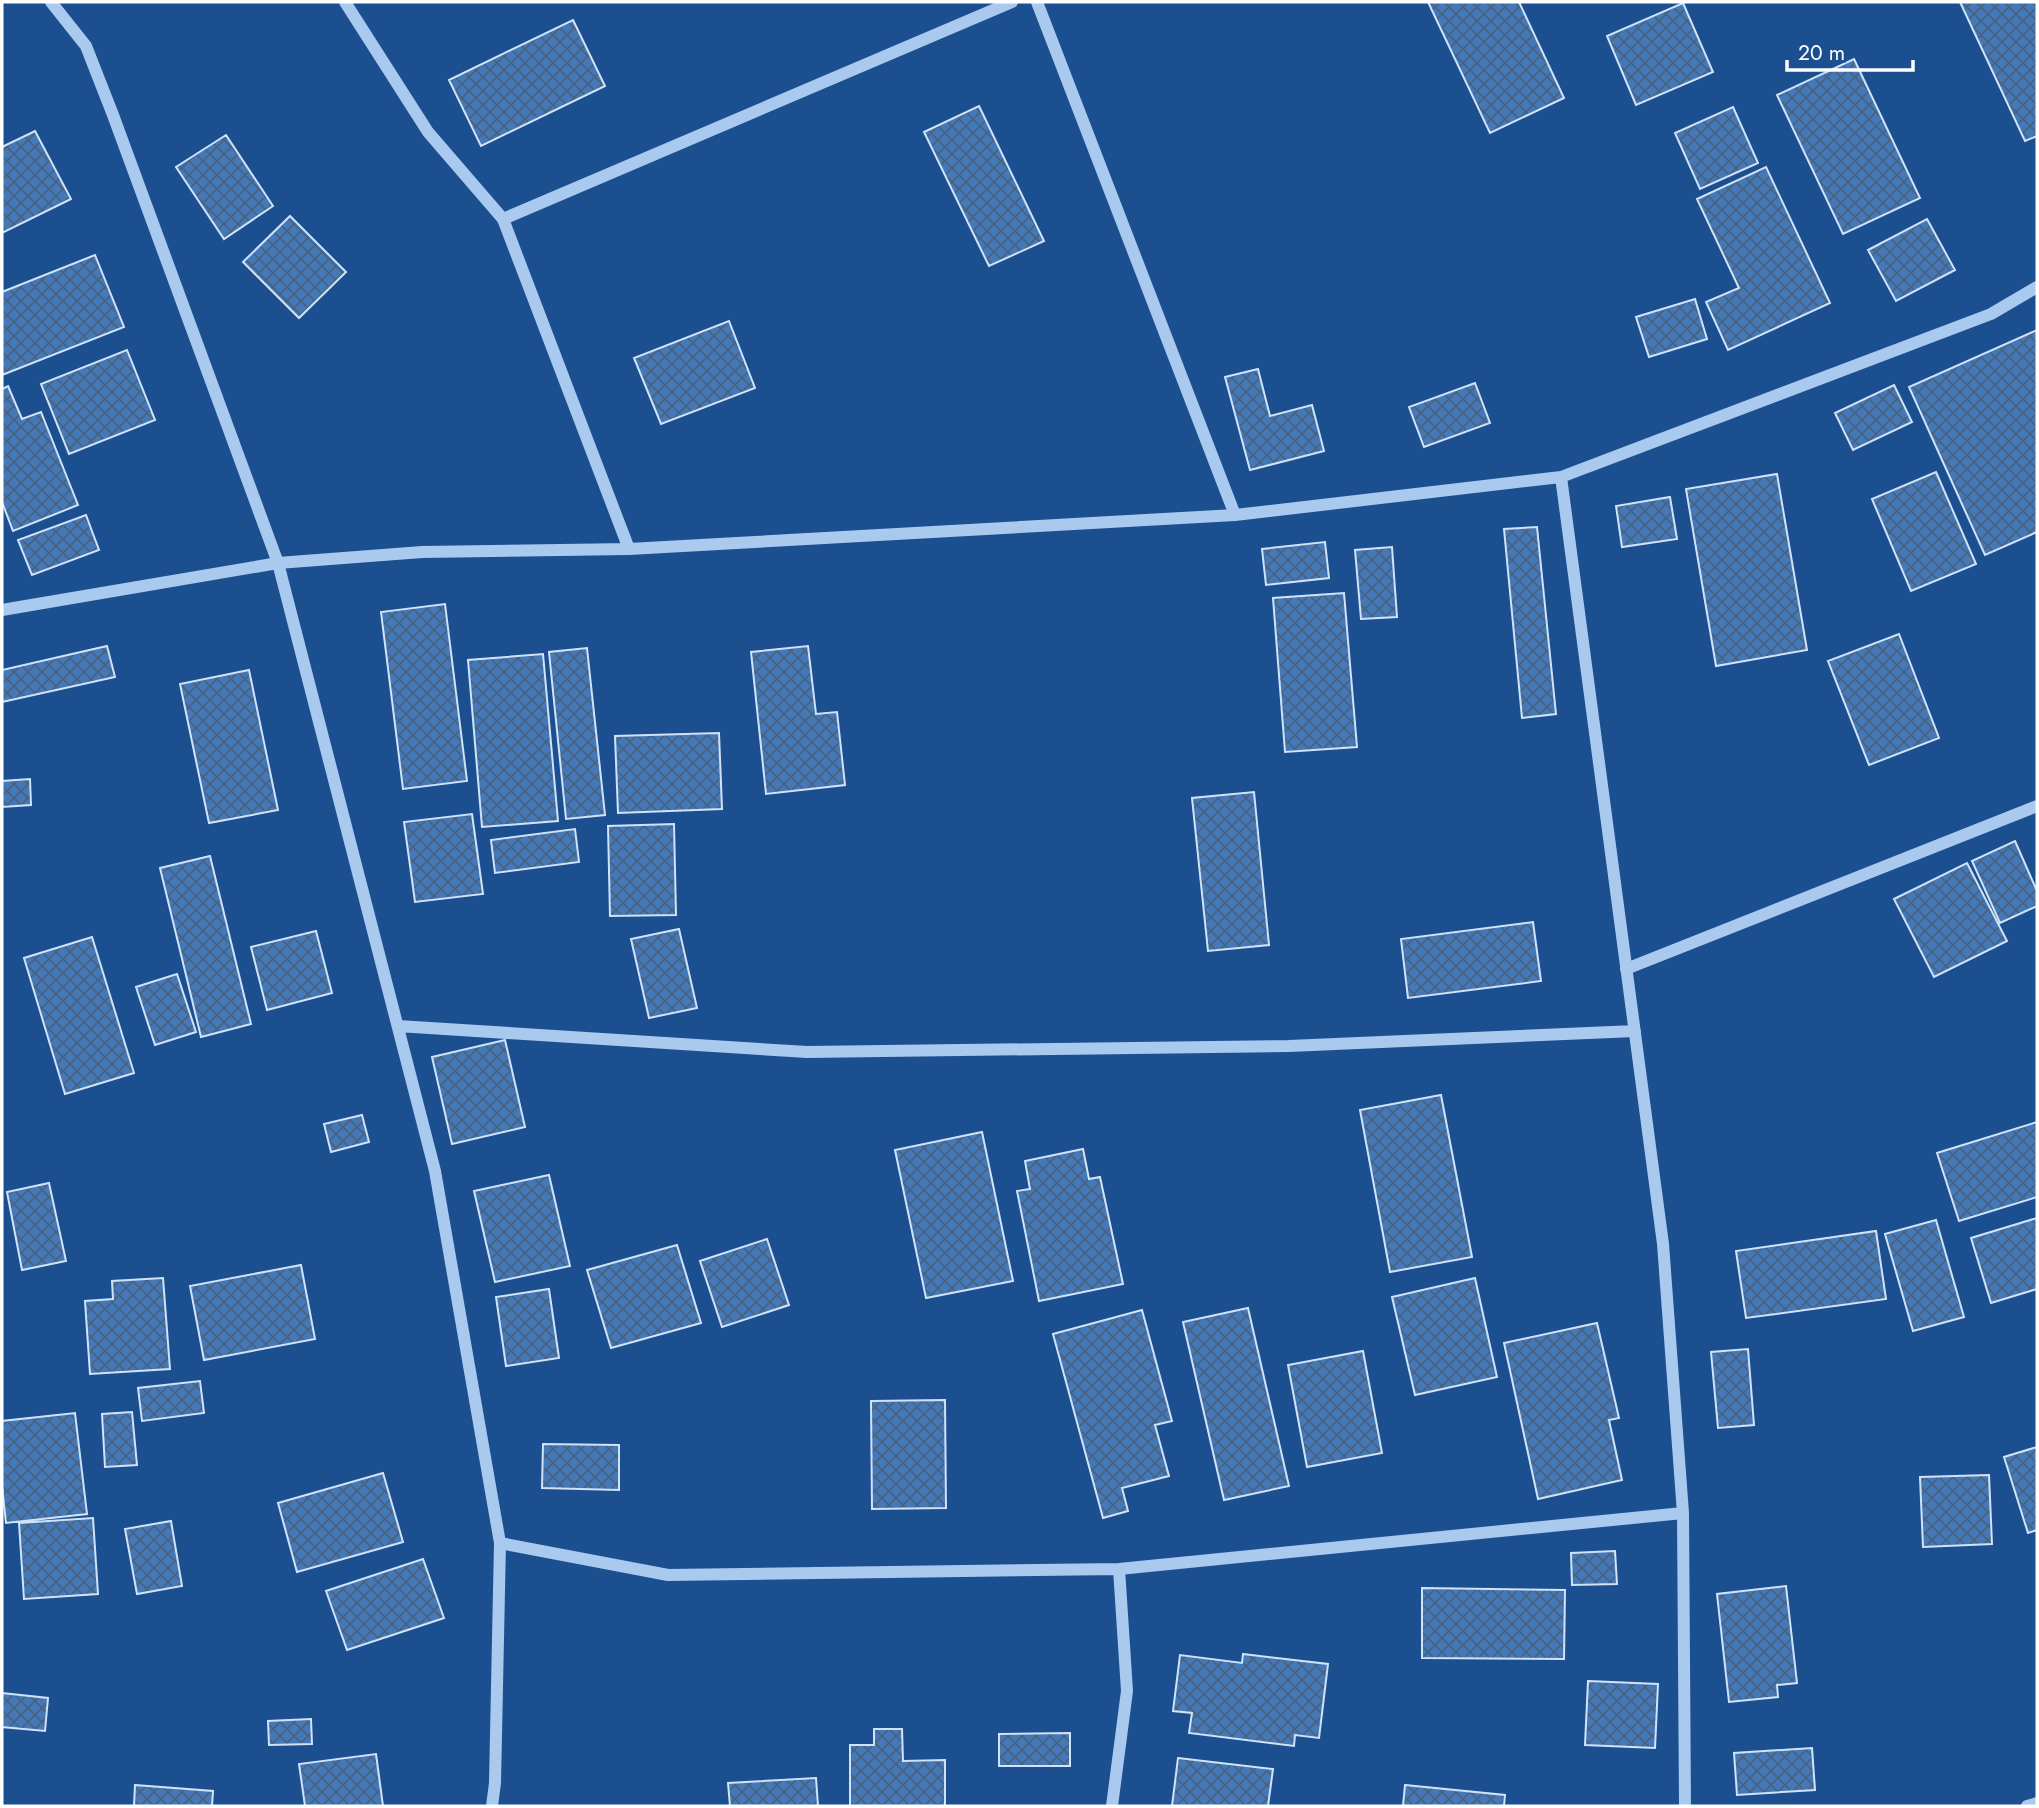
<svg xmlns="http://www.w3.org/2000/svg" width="2039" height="1808" font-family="Jost,sans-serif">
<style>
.building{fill:url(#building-cross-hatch);stroke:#cfe3fa;stroke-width:2}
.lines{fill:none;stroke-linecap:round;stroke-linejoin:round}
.minor{stroke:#a9c9ee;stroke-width:12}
</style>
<defs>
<pattern id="building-cross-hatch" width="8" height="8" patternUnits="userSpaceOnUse" patternTransform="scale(1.75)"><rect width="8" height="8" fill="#4478b7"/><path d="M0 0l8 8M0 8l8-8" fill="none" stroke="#486282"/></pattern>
</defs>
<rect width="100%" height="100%" fill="#1b4f8f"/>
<path class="building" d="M 1428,2 L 1519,2 L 1564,98 L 1490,133 Z
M 1960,2 L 2037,2 L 2037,136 L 2025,141 Z
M 1683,3 L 1713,72 L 1636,105 L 1607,36 Z
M 573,20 L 605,86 L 481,146 L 449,80 Z
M 1854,59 L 1920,198 L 1843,234 L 1777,95 Z
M 979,106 L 1044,241 L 989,266 L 924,132 Z
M 1733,107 L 1758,163 L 1700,189 L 1675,133 Z
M 35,131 L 71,199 L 2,233 L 2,147 Z
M 226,135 L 273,206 L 224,239 L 176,167 Z
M 1766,167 L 1830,303 L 1728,350 L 1706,302 L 1739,288 L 1697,199 Z
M 290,216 L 346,272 L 299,318 L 243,262 Z
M 1927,219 L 1955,270 L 1896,301 L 1868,250 Z
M 95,255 L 124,327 L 2,375 L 2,292 Z
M 1695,299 L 1707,339 L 1649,357 L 1636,317 Z
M 729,321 L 755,388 L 661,424 L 634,358 Z
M 2037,330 L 2037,532 L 1985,555 L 1909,387 Z
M 127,350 L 155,420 L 69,454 L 41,384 Z
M 1258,369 L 1270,416 L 1312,405 L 1324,451 L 1250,470 L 1225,377 Z
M 1475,383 L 1490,423 L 1424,447 L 1409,407 Z
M 1894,385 L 1912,422 L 1853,450 L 1835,413 Z
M 8,386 L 22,419 L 41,412 L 78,505 L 13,531 L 2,502 L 2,389 Z
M 1936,472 L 1976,564 L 1911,591 L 1872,499 Z
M 1777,474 L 1807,650 L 1716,666 L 1686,489 Z
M 1670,497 L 1677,539 L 1622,547 L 1616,506 Z
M 86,515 L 99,550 L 32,575 L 18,540 Z
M 1537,527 L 1556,714 L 1522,718 L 1504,529 Z
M 1325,542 L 1329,578 L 1266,585 L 1262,549 Z
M 1392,547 L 1397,617 L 1361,619 L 1355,550 Z
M 1344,593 L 1357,747 L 1285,752 L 1273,598 Z
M 445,604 L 467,781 L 403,789 L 381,612 Z
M 1899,634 L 1939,738 L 1869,765 L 1828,661 Z
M 107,646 L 115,677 L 2,702 L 2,670 Z
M 808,646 L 816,714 L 837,712 L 845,785 L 766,794 L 751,652 Z
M 587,648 L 605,815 L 566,819 L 549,652 Z
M 543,654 L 558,821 L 482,827 L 468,660 Z
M 249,670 L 278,810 L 209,823 L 180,684 Z
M 719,733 L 722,809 L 618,813 L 615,736 Z
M 30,779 L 31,805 L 2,807 L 2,781 Z
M 1254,792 L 1269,945 L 1208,951 L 1192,798 Z
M 472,814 L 483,894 L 415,902 L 404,822 Z
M 674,824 L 676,915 L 610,916 L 608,826 Z
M 575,829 L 579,862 L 495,873 L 491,840 Z
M 2015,841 L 2037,891 L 2037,906 L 2000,923 L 1972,861 Z
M 210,856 L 251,1024 L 201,1037 L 160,868 Z
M 1967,863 L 2007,941 L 1934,977 L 1894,899 Z
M 1533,922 L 1541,981 L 1408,998 L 1401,939 Z
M 679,929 L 697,1008 L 649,1018 L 631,939 Z
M 316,931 L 332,993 L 267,1010 L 251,947 Z
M 92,937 L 134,1073 L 65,1094 L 24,958 Z
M 177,974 L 196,1032 L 155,1045 L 136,987 Z
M 505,1040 L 525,1127 L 452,1144 L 432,1057 Z
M 1441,1095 L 1472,1257 L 1390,1272 L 1360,1110 Z
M 362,1115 L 369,1142 L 331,1152 L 324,1124 Z
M 2037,1122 L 2037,1197 L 1959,1221 L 1937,1153 Z
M 982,1132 L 1013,1281 L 926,1298 L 895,1150 Z
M 1083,1149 L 1089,1179 L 1100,1177 L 1123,1284 L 1039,1301 L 1017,1191 L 1030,1189 L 1025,1161 Z
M 549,1175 L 570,1266 L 495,1282 L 474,1191 Z
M 49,1183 L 66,1261 L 22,1270 L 7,1192 Z
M 2037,1218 L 2037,1289 L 1991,1303 L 1971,1238 Z
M 1936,1220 L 1964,1317 L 1913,1331 L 1885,1234 Z
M 1876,1231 L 1886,1299 L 1746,1318 L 1736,1251 Z
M 767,1239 L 789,1305 L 722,1327 L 700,1261 Z
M 677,1245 L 701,1323 L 611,1348 L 587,1270 Z
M 301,1265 L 315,1339 L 204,1360 L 190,1286 Z
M 163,1278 L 170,1369 L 90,1374 L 85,1301 L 113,1299 L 112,1281 Z
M 1475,1278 L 1497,1377 L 1415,1395 L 1392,1297 Z
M 549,1289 L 559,1358 L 506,1366 L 496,1297 Z
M 1248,1308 L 1289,1486 L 1224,1500 L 1183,1322 Z
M 1142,1310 L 1172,1421 L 1155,1425 L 1169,1476 L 1122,1488 L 1128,1511 L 1103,1518 L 1053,1334 Z
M 1597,1323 L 1619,1418 L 1609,1420 L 1622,1480 L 1538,1499 L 1504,1343 Z
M 1748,1349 L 1754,1425 L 1718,1428 L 1711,1352 Z
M 1363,1351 L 1382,1453 L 1307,1467 L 1288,1365 Z
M 200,1381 L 204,1413 L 142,1421 L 138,1388 Z
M 945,1400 L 946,1508 L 872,1509 L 871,1401 Z
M 132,1412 L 137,1465 L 105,1467 L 102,1414 Z
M 75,1413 L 87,1514 L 6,1523 L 2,1486 L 2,1421 Z
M 543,1444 L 619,1445 L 619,1490 L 542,1488 Z
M 2037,1447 L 2037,1530 L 2028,1533 L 2004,1457 Z
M 383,1473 L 403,1542 L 297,1572 L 278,1503 Z
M 1989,1475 L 1992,1544 L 1923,1547 L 1920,1477 Z
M 93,1518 L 98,1594 L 24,1599 L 19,1523 Z
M 171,1521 L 182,1586 L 137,1594 L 125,1529 Z
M 1615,1551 L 1617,1584 L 1572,1585 L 1571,1553 Z
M 423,1559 L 444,1618 L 347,1650 L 326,1591 Z
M 1786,1586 L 1797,1683 L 1777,1685 L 1778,1697 L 1729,1702 L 1717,1594 Z
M 1422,1588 L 1565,1590 L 1564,1659 L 1422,1658 Z
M 1243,1654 L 1328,1664 L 1319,1738 L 1295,1735 L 1294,1746 L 1189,1733 L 1192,1713 L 1173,1711 L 1180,1655 L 1242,1663 Z
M 1588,1681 L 1658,1684 L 1655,1748 L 1585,1745 Z
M 2,1693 L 48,1698 L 45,1731 L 2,1727 Z
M 311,1719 L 312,1744 L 269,1745 L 268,1721 Z
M 874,1729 L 902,1729 L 903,1761 L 945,1760 L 945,1806 L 850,1806 L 850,1745 L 874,1745 Z
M 1070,1733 L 1070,1766 L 999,1766 L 999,1734 Z
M 1812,1748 L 1815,1790 L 1737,1795 L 1734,1753 Z
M 376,1754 L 383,1806 L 305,1806 L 299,1764 Z
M 1178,1758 L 1273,1769 L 1268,1806 L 1172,1806 Z
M 816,1778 L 818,1806 L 730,1806 L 728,1783 Z
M 135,1785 L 213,1791 L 212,1806 L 134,1806 Z
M 1405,1785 L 1505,1795 L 1504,1806 L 1403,1806 Z"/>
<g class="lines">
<path class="minor" d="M 51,2 L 86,46 L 113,115 L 278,563 L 435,1171 L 500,1543 L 495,1783 L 492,1806
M 345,2 L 428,132 L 503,219 L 629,549
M 1037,2 L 1235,515
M 503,219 L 1012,2
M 1561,477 L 1663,1244 L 1683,1513 L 1685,1806
M 2,610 L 278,563 L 422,552 L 629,549 L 1235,515 L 1561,477 L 1991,314 L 2037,287
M 1626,969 L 2037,806
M 398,1026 L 807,1052 L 1289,1046 L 1635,1031
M 500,1543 L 668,1575 L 1119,1569 L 1683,1513
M 1112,1806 L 1127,1691 L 1119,1569
M 2027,1806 L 2037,1803"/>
</g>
<rect width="2039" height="1808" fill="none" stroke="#ffffff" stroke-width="7"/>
<path d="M1787 60v10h126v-10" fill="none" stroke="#ffffff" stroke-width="3.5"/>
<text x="1798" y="60" font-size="21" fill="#ffffff" stroke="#1b4f8f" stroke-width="5" paint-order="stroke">20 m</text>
</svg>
